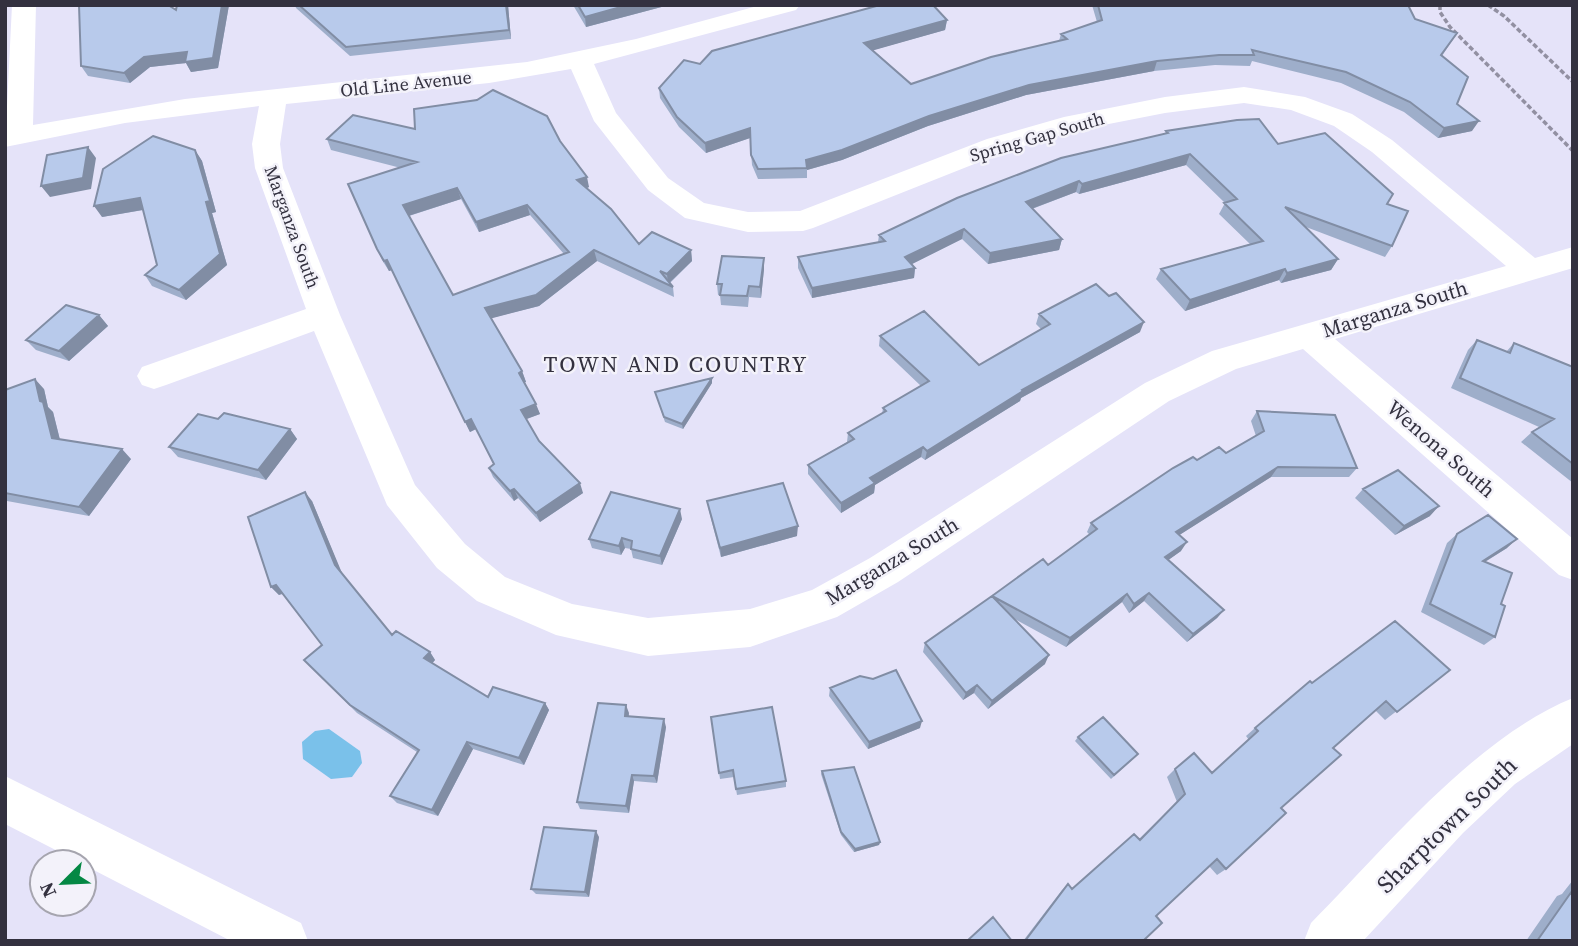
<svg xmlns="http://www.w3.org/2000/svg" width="1578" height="946" font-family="'Source Serif 4',serif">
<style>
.water{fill:#7ac1ea}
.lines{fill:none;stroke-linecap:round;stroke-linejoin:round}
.path{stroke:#9290a2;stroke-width:3.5;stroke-dasharray:5 2.5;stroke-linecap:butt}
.minor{fill:#fff;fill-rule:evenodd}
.wall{fill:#9eaeca;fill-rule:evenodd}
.shaded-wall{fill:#818da4}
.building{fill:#b8caeb;stroke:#818da4;stroke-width:2;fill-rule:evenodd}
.labels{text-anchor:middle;stroke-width:5;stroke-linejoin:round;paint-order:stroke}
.far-street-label{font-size:18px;fill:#33313f;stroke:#f3f2fa}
.street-label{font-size:21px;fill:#33313f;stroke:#f3f2fa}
.neighbourhood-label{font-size:23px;letter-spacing:2px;fill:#33313f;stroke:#f3f2fa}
.near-street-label{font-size:24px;fill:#33313f;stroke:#f3f2fa}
</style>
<rect width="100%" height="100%" fill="#e5e3f9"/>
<path class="water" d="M 329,729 L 360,751 L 362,763 L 352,777 L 331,779 L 303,759 L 302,742 L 315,731 Z"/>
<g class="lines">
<path class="path" d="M 1440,5 L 1440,12 L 1450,27 L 1573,151
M 1488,5 L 1504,16 L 1573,82"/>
<path class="minor" d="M 12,5 L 36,5 L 33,125 L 185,99 L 527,62 L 636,39 L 761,5 L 800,5 L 796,10 L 594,64 L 616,113 L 668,178 L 704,203 L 748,212 L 800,211 L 987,139 L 1064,117 L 1165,97 L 1244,87 L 1305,97 L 1352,114 L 1392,140 L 1535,258 L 1573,247 L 1573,268 L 1335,339 L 1573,539 L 1573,580 L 1559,575 L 1303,349 L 1236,369 L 1169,401 L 898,582 L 837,617 L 750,647 L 648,656 L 556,635 L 477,601 L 437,568 L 387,505 L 314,331 L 166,385 L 154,389 L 142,385 L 137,376 L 142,367 L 306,309 L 255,168 L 252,144 L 259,106 L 125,123 L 5,147 ZM 571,69 L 594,121 L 648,190 L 685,218 L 748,232 L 803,231 L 813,228 L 1007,151 L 1078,130 L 1165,113 L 1244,103 L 1291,110 L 1334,126 L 1372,152 L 1506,266 L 1212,351 L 1145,383 L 870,558 L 812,590 L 750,609 L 648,618 L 572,604 L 505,577 L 465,544 L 415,485 L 340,315 L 283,168 L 280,144 L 286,104 L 489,83 Z
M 1573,698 L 1573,744 L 1515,784 L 1463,833 L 1363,941 L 1304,941 L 1311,923 C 1384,849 1476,737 1573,698 Z
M 5,776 L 301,923 L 308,941 L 231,941 L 84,865 L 84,862 L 79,862 L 5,824 Z"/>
</g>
<path class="wall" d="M 177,5 L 229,5 L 218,68 L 191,72 L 186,63 L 150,67 L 130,83 L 88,76 L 81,66 L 176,10 Z
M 295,5 L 508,5 L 511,39 L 350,56 L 296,8 Z
M 573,5 L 669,5 L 586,27 Z
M 1092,5 L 1408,5 L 1415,19 L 1457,33 L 1442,56 L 1457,104 L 1472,131 L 1438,138 L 1404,112 L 1341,83 L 1252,61 L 1250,66 L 1215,65 L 1154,71 L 1026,95 L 928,126 L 842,160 L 807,170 L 807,178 L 758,179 L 752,165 L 750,138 L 706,153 L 679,127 L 660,98 L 659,88 L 700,64 L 947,20 L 945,30 L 873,50 L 911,84 L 1059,41 L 1061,34 L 1097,22 Z
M 415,129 L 560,141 L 589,187 L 587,188 L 639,244 L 691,250 L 692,261 L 670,283 L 673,287 L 674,297 L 597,261 L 539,306 L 491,318 L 522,371 L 526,382 L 524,382 L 540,414 L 526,419 L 539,441 L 583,493 L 540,522 L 518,498 L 514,501 L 493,477 L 489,468 L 494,465 L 476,429 L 470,432 L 392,270 L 389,271 L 382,260 L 348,184 L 401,168 L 331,150 L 327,139 ZM 461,199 L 479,232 L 530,215 L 564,254 L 453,295 L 409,216 Z
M 1166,131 L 1278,144 L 1387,204 L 1392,246 L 1385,257 L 1306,227 L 1338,259 L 1331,270 L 1281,283 L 1279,280 L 1185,311 L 1156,279 L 1161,269 L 1250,244 L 1219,214 L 1225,203 L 1186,165 L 1079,194 L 1076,192 L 1032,209 L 1062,239 L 1059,250 L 988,264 L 962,239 L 912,264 L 915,268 L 914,278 L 812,298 L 798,268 L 798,257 L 878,242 L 879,235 L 1165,134 Z
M 195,150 L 202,161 L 216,212 L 212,213 L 227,265 L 186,300 L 152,286 L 145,275 L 157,265 L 143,210 L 102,217 Z
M 764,258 L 764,269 L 761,298 L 749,297 L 748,307 L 721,305 L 720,295 L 718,295 L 717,284 Z
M 1039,314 L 1140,332 L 1021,398 L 1020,401 L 925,460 L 921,457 L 875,485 L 874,493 L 841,513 L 808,474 L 808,465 L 847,442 L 848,433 L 882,414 L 883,408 L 921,386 L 879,346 L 880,336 L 979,365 L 1041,329 L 1036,324 Z
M 99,315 L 108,326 L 69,361 L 36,350 L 26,340 Z
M 1477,340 L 1506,352 L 1514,343 L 1573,367 L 1573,483 L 1521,442 L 1532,432 L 1539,427 L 1451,388 L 1468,350 Z
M 712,378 L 712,383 L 683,429 L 665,422 L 655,392 Z
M 44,389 L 48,407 L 53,412 L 60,440 L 131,459 L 89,516 L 7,501 L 5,500 L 5,390 Z
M 1257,411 L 1357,468 L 1349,477 L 1271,477 L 1179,535 L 1181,551 L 1168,560 L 1224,610 L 1217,618 L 1187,642 L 1144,601 L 1129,613 L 1122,602 L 1066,647 L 1013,618 L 1045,664 L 988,709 L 974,693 L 963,700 L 923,652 L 925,643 L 992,597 L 1048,565 L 1090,535 L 1087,532 L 1091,523 L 1197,460 L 1226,453 L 1256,436 L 1251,421 Z
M 218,419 L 290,429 L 297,439 L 266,480 L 178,457 L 169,447 Z
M 1363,489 L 1430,516 L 1395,535 L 1355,498 Z
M 312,501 L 341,572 L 392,635 L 430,652 L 435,660 L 432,663 L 488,697 L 545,703 L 549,710 L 524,765 L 473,749 L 438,816 L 397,803 L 390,796 L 417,752 L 357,713 L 304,660 L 322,645 L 283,594 L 279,595 L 271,587 Z
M 707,501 L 797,536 L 721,557 L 709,511 Z
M 682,519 L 662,565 L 633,558 L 631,549 L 625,548 L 621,555 L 592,548 L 589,539 Z
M 1457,534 L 1507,548 L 1485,562 L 1501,604 L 1495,637 L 1484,645 L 1421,612 L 1447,543 Z
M 1450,670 L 1385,720 L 1375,710 L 1333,748 L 1281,808 L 1226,869 L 1217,875 L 1209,866 L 1156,916 L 1143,941 L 1023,941 L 1062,890 L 1068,884 L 1072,889 L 1139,839 L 1177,802 L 1167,777 L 1175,769 L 1212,773 L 1249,740 L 1246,736 L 1255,728 L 1312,683 Z
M 830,688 L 920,728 L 868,749 L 829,696 Z
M 629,713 L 629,716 L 666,727 L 657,783 L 634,781 L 629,813 L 580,809 L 577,802 Z
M 711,717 L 786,781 L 786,787 L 737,795 L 734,777 L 720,779 Z
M 1078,737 L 1135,757 L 1111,779 L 1075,741 Z
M 822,771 L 880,842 L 879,845 L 854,852 L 841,835 L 821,774 Z
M 599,837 L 589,897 L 536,894 L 531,889 Z
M 1573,880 L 1573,941 L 1526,941 L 1557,896 L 1562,894 Z"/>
<path class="shaded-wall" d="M 222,5 L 229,5 L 218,68 L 191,72 L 186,63 L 150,67 L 130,83 L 124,73 L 144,57 L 187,52 Z
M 506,5 L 508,5 L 511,39 L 509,30 Z
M 628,5 L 669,5 L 586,27 L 585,17 Z
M 947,20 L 945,30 L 864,53 L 864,43 Z
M 1157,61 L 1154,71 L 1026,95 L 928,126 L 842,160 L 807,170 L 806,160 L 929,116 L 1029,85 Z
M 1479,121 L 1472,131 L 1438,138 L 1444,128 Z
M 750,128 L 750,138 L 706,153 L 705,143 Z
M 88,147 L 96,158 L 91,189 L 50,197 L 41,186 Z
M 195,150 L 202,161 L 216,212 L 212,213 L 227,265 L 186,300 L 179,290 L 206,202 Z
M 1190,154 L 1186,165 L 1079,194 L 1082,184 Z
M 587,177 L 589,187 L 580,191 L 577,180 Z
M 1079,181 L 1076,192 L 1023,212 L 1026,202 Z
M 457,188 L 461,199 L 408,216 L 403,205 Z
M 140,198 L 148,209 L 102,217 L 94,206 Z
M 527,205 L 530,215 L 479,232 L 476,222 Z
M 964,229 L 962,239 L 904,268 L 905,257 Z
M 1062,239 L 1059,250 L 988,264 L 990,253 Z
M 594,250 L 597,261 L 539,306 L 489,319 L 485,308 Z
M 691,250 L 692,261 L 668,284 L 667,274 Z
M 764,258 L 764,269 L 761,298 L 760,287 Z
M 1338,259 L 1331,270 L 1281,283 L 1287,273 Z
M 387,260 L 392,270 L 389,271 L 384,261 Z
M 915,268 L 914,278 L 812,298 L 812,288 Z
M 1285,269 L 1279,280 L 1185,311 L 1190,300 Z
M 99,315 L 108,326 L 69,361 L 59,351 Z
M 1144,322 L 1140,332 L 1021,398 L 1020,401 L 925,460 L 927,451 L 1022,390 Z
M 522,371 L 526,382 L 522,383 L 519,373 Z
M 712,378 L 712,383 L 683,429 L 682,424 Z
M 35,379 L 44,389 L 48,407 L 53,412 L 62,448 L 52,438 L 40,401 Z
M 536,404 L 540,414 L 524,420 L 521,410 Z
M 471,419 L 476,429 L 470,432 L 465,422 Z
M 290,429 L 297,439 L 266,480 L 258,470 Z
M 923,447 L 921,457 L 875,485 L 874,493 L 841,513 L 841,503 L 870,478 Z
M 122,449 L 131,459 L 89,516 L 79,507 Z
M 1278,467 L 1271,477 L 1170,541 L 1176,532 Z
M 580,483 L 583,493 L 540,522 L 536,513 Z
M 514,489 L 518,498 L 514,501 L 510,491 Z
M 305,492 L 312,501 L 342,573 L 335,565 Z
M 1439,506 L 1430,516 L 1395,535 L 1404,526 Z
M 680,509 L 682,519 L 662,565 L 660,556 Z
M 798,526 L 797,536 L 721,557 L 720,548 Z
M 622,538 L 625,548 L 621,555 L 619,546 Z
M 1517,539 L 1507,548 L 1473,569 L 1483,561 Z
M 1187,542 L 1181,551 L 1160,566 L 1165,557 Z
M 276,585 L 283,593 L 279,595 L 271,587 Z
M 1149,593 L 1144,601 L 1129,613 L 1134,604 Z
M 1127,594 L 1122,602 L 1066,647 L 1070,638 Z
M 1224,610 L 1217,618 L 1187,642 L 1193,634 Z
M 430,652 L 435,660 L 430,666 L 424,658 Z
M 1049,655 L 1045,664 L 988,709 L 992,701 Z
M 977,685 L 974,693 L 963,700 L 966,693 Z
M 545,703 L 549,710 L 524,765 L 519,758 Z
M 626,705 L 629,713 L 627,724 L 625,716 Z
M 664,719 L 666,727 L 657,783 L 654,776 Z
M 922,721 L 920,728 L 868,749 L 869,742 Z
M 467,742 L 473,749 L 438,816 L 432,810 Z
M 632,775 L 634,781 L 629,813 L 626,806 Z
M 596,831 L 599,837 L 589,897 L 585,892 Z
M 880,842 L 879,845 L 854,852 L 855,849 Z"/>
<path class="building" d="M 79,5 L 168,5 L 176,10 L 177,5 L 222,5 L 213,58 L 185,62 L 187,52 L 144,57 L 124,73 L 81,66 Z
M 299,5 L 506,5 L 509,30 L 346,47 Z
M 578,5 L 628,5 L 585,17 Z
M 880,5 L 933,5 L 947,20 L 864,43 L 911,84 L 991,57 L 1067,39 L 1061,34 L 1102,20 L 1098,5 L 1408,5 L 1415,19 L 1457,33 L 1441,55 L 1468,77 L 1457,104 L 1479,121 L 1444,128 L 1410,102 L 1346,72 L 1252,50 L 1254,55 L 1219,55 L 1157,61 L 1029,85 L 929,116 L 842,150 L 806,160 L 807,168 L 758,169 L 751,155 L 750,128 L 705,143 L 677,117 L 659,88 L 684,60 L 700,64 L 712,51 Z
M 493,90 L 547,116 L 560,141 L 587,177 L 577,180 L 611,209 L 639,244 L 652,232 L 691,250 L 667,274 L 660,271 L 673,287 L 594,250 L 536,295 L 485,308 L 522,371 L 519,373 L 536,404 L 521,410 L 539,441 L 580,483 L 536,513 L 514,489 L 510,491 L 489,468 L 494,464 L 471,419 L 465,422 L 387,260 L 384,261 L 377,249 L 348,184 L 417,162 L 327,139 L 353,115 L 415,129 L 414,109 L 477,100 ZM 457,188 L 476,222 L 527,205 L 569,252 L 453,295 L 403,205 Z
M 1259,119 L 1278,144 L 1325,133 L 1393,194 L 1387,204 L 1408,211 L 1392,246 L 1285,207 L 1338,259 L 1287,273 L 1285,269 L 1190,300 L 1161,269 L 1263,241 L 1224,203 L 1237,199 L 1190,154 L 1082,184 L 1079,181 L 1026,202 L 1062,239 L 990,253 L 964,229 L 905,257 L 915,268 L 812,288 L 798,257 L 885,241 L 879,235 L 957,198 L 1061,158 L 1168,133 L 1166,131 L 1237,120 Z
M 153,136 L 195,150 L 210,201 L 206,202 L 220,254 L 179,290 L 145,275 L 157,265 L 140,198 L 94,206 L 103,169 Z
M 88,147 L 83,178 L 41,186 L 47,155 Z
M 722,256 L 764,258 L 760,287 L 749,286 L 747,296 L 720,295 L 722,284 L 717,284 Z
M 1096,284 L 1109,296 L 1116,293 L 1144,322 L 1022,390 L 1023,391 L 927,451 L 923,447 L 870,478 L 875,483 L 841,503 L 808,465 L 854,439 L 848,433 L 886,411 L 883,408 L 929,381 L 880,336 L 924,311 L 979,365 L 1050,324 L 1039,314 Z
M 66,305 L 99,315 L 59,351 L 26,340 Z
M 1477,340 L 1510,353 L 1514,343 L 1573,367 L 1573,464 L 1532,432 L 1554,419 L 1460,378 Z
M 712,378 L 682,424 L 664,417 L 655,392 Z
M 35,379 L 40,401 L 43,402 L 52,438 L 122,449 L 79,507 L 5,493 L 5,390 Z
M 1257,411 L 1335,415 L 1357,468 L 1278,467 L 1176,532 L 1187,542 L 1165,557 L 1224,610 L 1193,634 L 1149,593 L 1134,604 L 1127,594 L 1070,638 L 992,596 L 1043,559 L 1048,565 L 1097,529 L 1091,523 L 1173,468 L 1193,457 L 1197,460 L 1219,447 L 1226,453 L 1264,431 Z
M 224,413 L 290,429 L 258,470 L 169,447 L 198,414 L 218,419 Z
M 1398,470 L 1439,506 L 1404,526 L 1363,489 Z
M 783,483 L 798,526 L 720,548 L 707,501 Z
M 305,492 L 335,565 L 392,635 L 396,631 L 430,652 L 424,658 L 488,697 L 493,687 L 545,703 L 519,758 L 467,742 L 432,810 L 390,796 L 419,750 L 350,705 L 304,660 L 322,645 L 276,585 L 271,587 L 248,517 Z
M 611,492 L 680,509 L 660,556 L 631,549 L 632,541 L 622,538 L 619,546 L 589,539 Z
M 1488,515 L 1517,539 L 1483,561 L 1512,573 L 1501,604 L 1505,606 L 1495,637 L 1430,604 L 1457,534 Z
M 992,596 L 1049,655 L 992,701 L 977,685 L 966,693 L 925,643 Z
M 1395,621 L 1450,670 L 1397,712 L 1386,701 L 1333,748 L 1341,755 L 1281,808 L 1286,813 L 1226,869 L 1217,859 L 1156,916 L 1162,923 L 1143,941 L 1025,941 L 1068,884 L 1072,889 L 1134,834 L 1140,840 L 1185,794 L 1175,769 L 1194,753 L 1212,773 L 1258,731 L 1255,728 L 1310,681 L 1312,683 Z
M 896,670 L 922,721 L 869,742 L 830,688 L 860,676 L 873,679 Z
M 598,703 L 626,705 L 625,716 L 664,719 L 654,776 L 632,775 L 626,806 L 577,802 Z
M 772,707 L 786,781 L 736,789 L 733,770 L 719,773 L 711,717 Z
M 1103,717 L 1138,754 L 1114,775 L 1078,737 Z
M 854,767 L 880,842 L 855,849 L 841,832 L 822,771 Z
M 544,827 L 596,831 L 585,892 L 531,889 Z
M 1572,891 L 1573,941 L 1537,941 Z
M 993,917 L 1012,941 L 967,941 Z"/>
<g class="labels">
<g class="far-street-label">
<text transform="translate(406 84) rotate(-6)" y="6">Old Line Avenue</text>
<text transform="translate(1037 137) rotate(-16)" y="6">Spring Gap South</text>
<text transform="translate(292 227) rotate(70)" y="6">Marganza South</text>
</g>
<g class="street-label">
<text transform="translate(1395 309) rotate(-17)" y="7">Marganza South</text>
<text transform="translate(1441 449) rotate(41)" y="7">Wenona South</text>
<text transform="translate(892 561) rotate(-31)" y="7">Marganza South</text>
</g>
<g class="neighbourhood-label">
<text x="676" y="372">TOWN AND COUNTRY</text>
</g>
<g class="near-street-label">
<text transform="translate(1447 825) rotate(-44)" y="8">Sharptown South</text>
</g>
</g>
<rect width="1578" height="946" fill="none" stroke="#33313f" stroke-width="14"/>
<g transform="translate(63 883) rotate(246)"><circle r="33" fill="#f3f2fa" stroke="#a6a5af" stroke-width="2"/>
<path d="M0-5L12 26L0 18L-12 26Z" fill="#048844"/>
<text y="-10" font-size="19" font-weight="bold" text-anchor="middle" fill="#33313f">N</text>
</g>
</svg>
